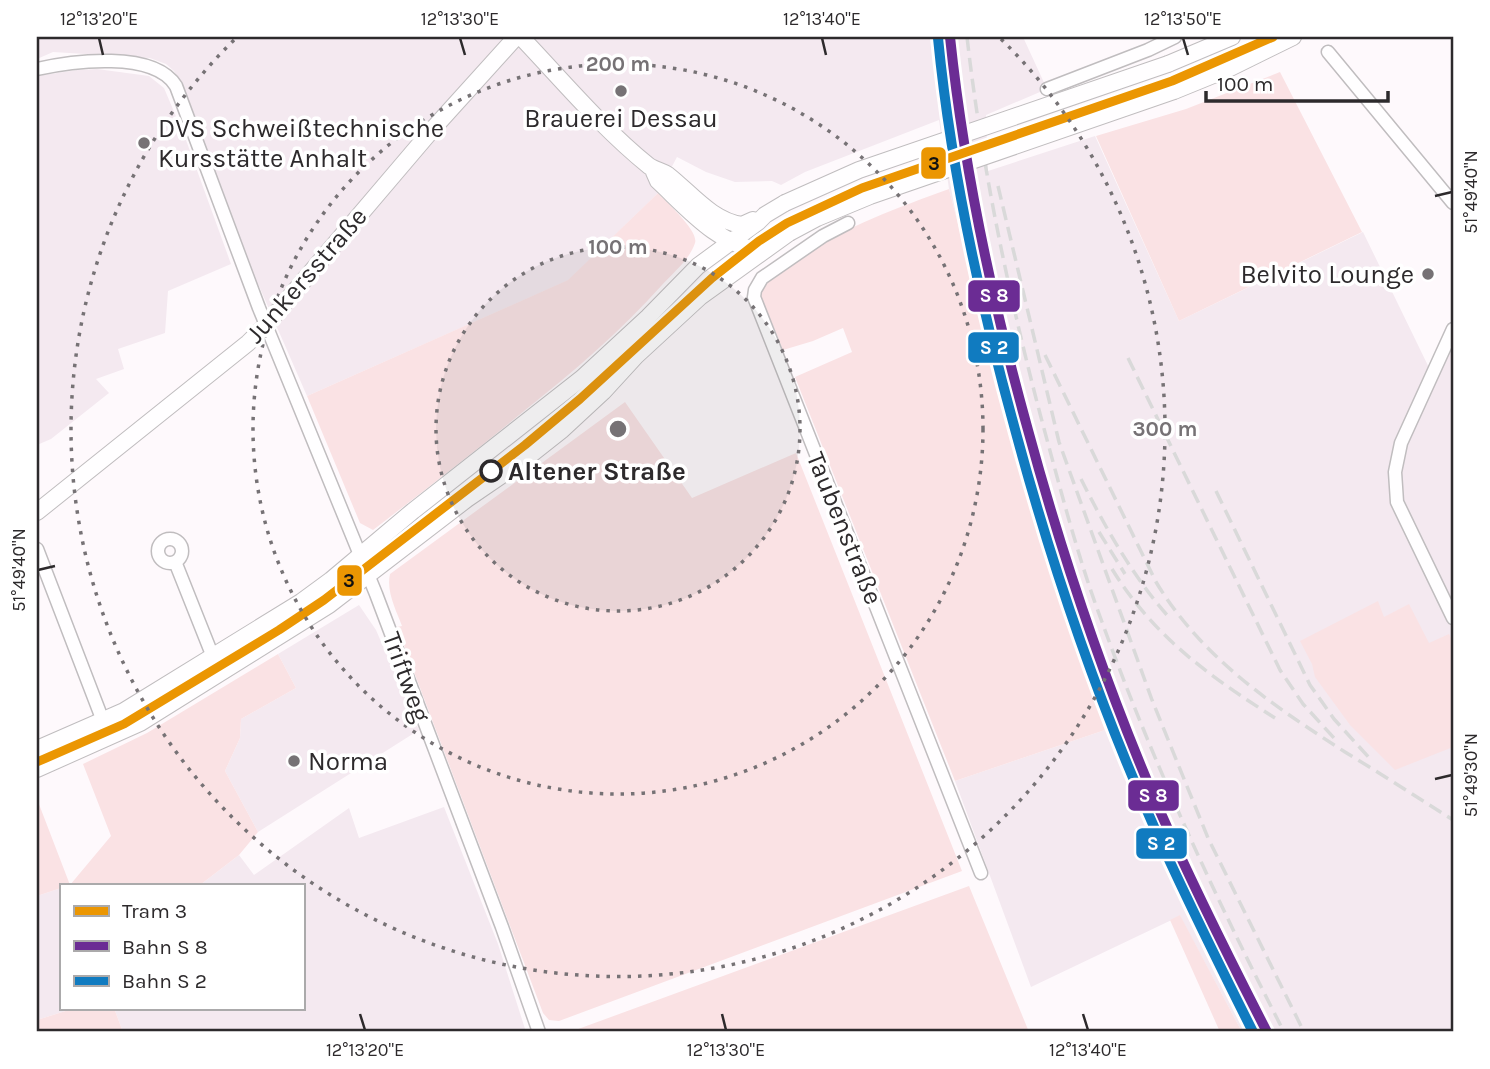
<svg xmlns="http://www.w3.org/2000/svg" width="1490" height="1069" font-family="Karla,sans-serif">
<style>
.built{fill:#f4e9f0}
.green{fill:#fae2e4}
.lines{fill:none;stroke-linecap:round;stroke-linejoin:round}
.street-casing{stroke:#c0bdbf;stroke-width:15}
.secondary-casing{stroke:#c0bdbf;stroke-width:18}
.street{stroke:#fffeff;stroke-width:12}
.secondary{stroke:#fffeff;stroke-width:16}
.rail{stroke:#d9d9d9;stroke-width:3.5;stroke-dasharray:14 7;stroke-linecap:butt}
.secondary-bridge-casing{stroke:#c0bdbf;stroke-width:18;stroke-linecap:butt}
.secondary-bridge{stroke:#fffeff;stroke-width:16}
.rail-1-casing{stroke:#fff;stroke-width:16}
.rail-2-casing{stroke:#fff;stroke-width:16}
.rail-1{stroke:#6b2c94;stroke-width:10}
.rail-2{stroke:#107bc0;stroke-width:10}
.tram-1-casing{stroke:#fff;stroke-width:14}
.tram-1{stroke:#eb9602;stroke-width:9}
.ticks{fill:none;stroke:#2d2a2c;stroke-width:2.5}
.ring{fill:none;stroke:#767275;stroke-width:3.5;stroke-dasharray:3.5 7}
.poi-dot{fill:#767275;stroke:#fff;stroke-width:2.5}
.stop-dot{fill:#fff;stroke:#2d2a2c;stroke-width:3.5}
.labels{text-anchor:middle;stroke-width:7;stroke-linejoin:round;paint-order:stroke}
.poi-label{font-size:26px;fill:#2d2a2c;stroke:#fff;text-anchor:start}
.street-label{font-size:26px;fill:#2d2a2c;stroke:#fff}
.stop-label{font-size:26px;font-weight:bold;fill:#2d2a2c;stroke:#fff;text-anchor:start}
.centre{fill:#767275;stroke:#fff;stroke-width:3.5}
.ring-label{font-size:21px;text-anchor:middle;font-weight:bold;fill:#767275;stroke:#fff;stroke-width:7;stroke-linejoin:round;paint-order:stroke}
.line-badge{stroke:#fff;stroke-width:2.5}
.badge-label{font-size:19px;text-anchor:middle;font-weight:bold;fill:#fff}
.pale-badge-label{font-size:19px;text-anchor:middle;font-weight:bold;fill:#111}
.neatline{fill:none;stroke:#2d2a2c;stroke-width:2.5}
.ticks-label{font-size:18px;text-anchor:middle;fill:#2d2a2c}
</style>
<rect width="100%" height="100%" fill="#fef9fc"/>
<path class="built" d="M 37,37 L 1023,37 L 1047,89 L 986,115 L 988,171 L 1095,136 L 1179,321 L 1363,232 L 1434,378 L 1453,340 L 1453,1032 L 1242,1032 L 1180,916 L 1031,987 L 955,781 L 1105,730 L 1035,522 L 949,189 L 939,120 L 805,172 L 781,185 L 772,181 L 735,182 L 706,172 L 677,157 L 658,193 L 569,280 L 307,396 L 259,286 L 251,273 L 184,91 L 174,71 L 166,64 L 150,58 L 53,52 L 37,59 Z
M 97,69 L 149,76 L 164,88 L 186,140 L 231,264 L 168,291 L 165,333 L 118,349 L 124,369 L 96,379 L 109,393 L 51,439 L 37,445 L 37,76 L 77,70 Z
M 359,605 L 376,630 L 419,730 L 258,832 L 225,771 L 240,738 L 241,719 L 296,688 L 278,654 Z
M 444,807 L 498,944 L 526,1032 L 123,1032 L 114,1008 L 303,1008 L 303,885 L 200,885 L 239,855 L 254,875 L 349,808 L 359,838 Z
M 61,888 L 61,1008 L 75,1008 L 37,1020 L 37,896 Z"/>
<path class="green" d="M 1280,72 L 1362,232 L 1179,321 L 1096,136 L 1186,109 Z
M 949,189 L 1035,522 L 1105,730 L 955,781 L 795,377 L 852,352 L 843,328 L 813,341 L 783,350 L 760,294 C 766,278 779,272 793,262 C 841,228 894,209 949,189 Z
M 658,193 C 667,203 699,231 695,243 C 690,259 673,273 662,285 C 620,332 573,372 524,411 C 474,452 425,490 373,530 L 360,523 L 307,396 L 568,280 Z
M 625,402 L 692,498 L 796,453 L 962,871 L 559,1021 L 549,1020 L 543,1013 L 397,627 L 402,626 C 396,610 386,591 390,574 Z
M 1378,601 L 1384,617 L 1409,604 L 1429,643 L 1449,634 L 1453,642 L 1453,747 L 1395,770 L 1350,725 L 1315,677 L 1312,664 L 1300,641 Z
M 278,654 L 296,688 L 241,719 L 240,738 L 225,771 L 258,832 L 239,855 L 200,885 L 61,885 L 61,888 L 37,896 L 37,799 L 70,885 L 111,836 L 83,764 L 147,733 Z
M 969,886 L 1029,1032 L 570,1032 Z
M 1180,915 L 1242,1032 L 1220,1032 L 1170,920 Z
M 75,1008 L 114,1008 L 123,1032 L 37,1032 L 37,1020 Z"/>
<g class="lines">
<g class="street-casing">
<path id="street" d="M 1328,52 L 1453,203
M 37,69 C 72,61 154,50 176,86 L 259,308 L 376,594 L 502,927 L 539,1032
M 1047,89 L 1148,50 L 1175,37
M 848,223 L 823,236 L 762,278 L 755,290 L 754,297 L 981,873
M 1453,329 L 1401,443 L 1395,472 L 1397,502 L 1453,618
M158 551a12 12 0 1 1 24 0a12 12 0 1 1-24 0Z
M 37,549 L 103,721
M 176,564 L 213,657"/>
</g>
<g class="secondary-casing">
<path id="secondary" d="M 521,37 C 562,80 602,128 649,166 C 655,170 662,171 668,175 C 691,193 712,221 742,225 L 753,220
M 1168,64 L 1232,37
M 1174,91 L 1228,69 L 1293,37
M 654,172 L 658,181 C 688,209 718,245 761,251
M 37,512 L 248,343 L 266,325 L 431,131 L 516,37
M 37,749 L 124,711 L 301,602 L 331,580 L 413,511 L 582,378 L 648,317 L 698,266 L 758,222 L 765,215 L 785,203
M 37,769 L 140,723 L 329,605 L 467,499 L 524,460 L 562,430 L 603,392 L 636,356 L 700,297 L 789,233"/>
</g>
<use href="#street" class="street"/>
<use href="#secondary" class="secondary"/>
<path class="rail" d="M 967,37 C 982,168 1009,297 1043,425 C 1061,491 1078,558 1102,622 C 1153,763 1216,899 1284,1032
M 998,186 L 1059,442 L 1152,700 L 1208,838 L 1304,1032
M 1045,355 L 1156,582 C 1202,658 1272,705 1345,752 C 1381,774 1417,797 1453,820
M 1128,358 L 1280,670 L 1303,704 L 1334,738
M 1081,479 C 1105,527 1132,575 1167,615
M 1216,491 L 1310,685 L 1334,719 L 1372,761
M 1099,532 L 1125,574
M 1112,569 C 1154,637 1209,676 1275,718"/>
<g class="secondary-bridge-casing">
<path id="secondary-bridge" d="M 785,203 L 859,170 L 1168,64
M 789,233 L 817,218 L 870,196 L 1174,91"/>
</g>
<use href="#secondary-bridge" class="secondary-bridge"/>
<g class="rail-1-casing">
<path id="rail-1" d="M 950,37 C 964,170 992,301 1028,430 C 1063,559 1106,686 1159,809 C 1192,884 1229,958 1267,1032"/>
</g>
<g class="rail-2-casing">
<path id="rail-2" d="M 938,38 C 951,172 980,303 1016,433 C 1051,562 1094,690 1148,813 C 1180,887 1217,960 1253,1032"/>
</g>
<use href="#rail-1" class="rail-1"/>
<use href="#rail-2" class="rail-2"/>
<g class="tram-1-casing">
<path id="tram-1" d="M 37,762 L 124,724 L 279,630 L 324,600 L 525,445 L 580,399 L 712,278 L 759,241 L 787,223 L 862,188 L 1172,81 L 1273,37"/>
</g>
<use href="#tram-1" class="tram-1"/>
</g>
<path class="ticks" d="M 99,38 L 103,55M 460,38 L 465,55M 822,38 L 826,55M 1183,38 L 1188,55M 1435,196 L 1452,192M 38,570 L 55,566M 1435,779 L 1452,775M 360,1014 L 365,1030M 722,1014 L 726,1030M 1083,1014 L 1088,1030"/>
<circle cx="618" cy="429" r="182" fill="#767275" fill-opacity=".12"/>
<g class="ring">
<circle cx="618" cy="429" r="182"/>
<circle cx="618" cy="429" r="365"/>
<path d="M1001 39A547 547 0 1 1 235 39"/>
</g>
<g class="poi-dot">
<circle cx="621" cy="91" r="7"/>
<circle cx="144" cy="143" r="7"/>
<circle cx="1428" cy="274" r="7"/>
<circle cx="294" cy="761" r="7"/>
</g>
<circle class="stop-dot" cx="491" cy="471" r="10"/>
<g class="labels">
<g class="poi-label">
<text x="621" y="127" text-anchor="middle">Brauerei Dessau</text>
<text x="158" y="137">DVS Schweißtechnische<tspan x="158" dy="30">Kursstätte Anhalt</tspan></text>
<text x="1414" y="283" text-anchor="end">Belvito Lounge</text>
<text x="308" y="770">Norma</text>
</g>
<g class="street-label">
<text transform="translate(306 275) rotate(-49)" y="9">Junkersstraße</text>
<text transform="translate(845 528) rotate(68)" y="9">Taubenstraße</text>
<text transform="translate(407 677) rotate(70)" y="9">Triftweg</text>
</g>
<g class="stop-label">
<text x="508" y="480">Altener Straße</text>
</g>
</g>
<circle cx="618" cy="429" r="10" class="centre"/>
<g class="ring-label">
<text x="618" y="71">200 m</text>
<text x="618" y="254">100 m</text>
<text x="1165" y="436">300 m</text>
</g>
<g class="line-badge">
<rect x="920" y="146" width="27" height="34" rx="7" fill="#eb9602"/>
<rect x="967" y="279" width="54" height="34" rx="7" fill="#6b2c94"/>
<rect x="967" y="331" width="53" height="33" rx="7" fill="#107bc0"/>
<rect x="336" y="564" width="27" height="33" rx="7" fill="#eb9602"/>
<rect x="1127" y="779" width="53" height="33" rx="7" fill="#6b2c94"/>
<rect x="1135" y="827" width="53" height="33" rx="7" fill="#107bc0"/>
</g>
<g class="badge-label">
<text x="994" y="302">S 8</text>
<text x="994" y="354">S 2</text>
<text x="1153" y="802">S 8</text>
<text x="1161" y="850">S 2</text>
</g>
<g class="pale-badge-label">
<text x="934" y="170">3</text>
<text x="349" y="587">3</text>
</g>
<rect width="1490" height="1069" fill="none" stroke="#ffffff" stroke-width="77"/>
<rect x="60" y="884" width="245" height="126" fill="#ffffff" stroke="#abaaab" stroke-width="2"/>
<rect x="74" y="906" width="35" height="10" fill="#eb9602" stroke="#abaaab" stroke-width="2"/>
<text x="122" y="918" font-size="21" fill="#2d2a2c">Tram 3</text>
<rect x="74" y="941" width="35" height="10" fill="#6b2c94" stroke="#abaaab" stroke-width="2"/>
<text x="122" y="954" font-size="21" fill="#2d2a2c">Bahn S 8</text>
<rect x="74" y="976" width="35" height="10" fill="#107bc0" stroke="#abaaab" stroke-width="2"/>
<text x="122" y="988" font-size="21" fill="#2d2a2c">Bahn S 2</text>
<path d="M1206 91v10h182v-10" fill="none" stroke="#2d2a2c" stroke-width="3.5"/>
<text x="1217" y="91" font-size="21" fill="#2d2a2c" stroke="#ffffff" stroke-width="5" paint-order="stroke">100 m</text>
<rect x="38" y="38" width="1414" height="992" class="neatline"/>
<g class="ticks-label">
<text x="99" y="25">12°13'20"E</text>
<text x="460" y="25">12°13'30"E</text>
<text x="822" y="25">12°13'40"E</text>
<text x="1183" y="25">12°13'50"E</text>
<text transform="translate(1471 192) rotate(-90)" y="6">51°49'40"N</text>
<text transform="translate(19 570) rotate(-90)" y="6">51°49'40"N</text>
<text transform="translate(1471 775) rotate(-90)" y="6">51°49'30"N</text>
<text x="365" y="1056">12°13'20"E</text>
<text x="726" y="1056">12°13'30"E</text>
<text x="1088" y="1056">12°13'40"E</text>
</g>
</svg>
